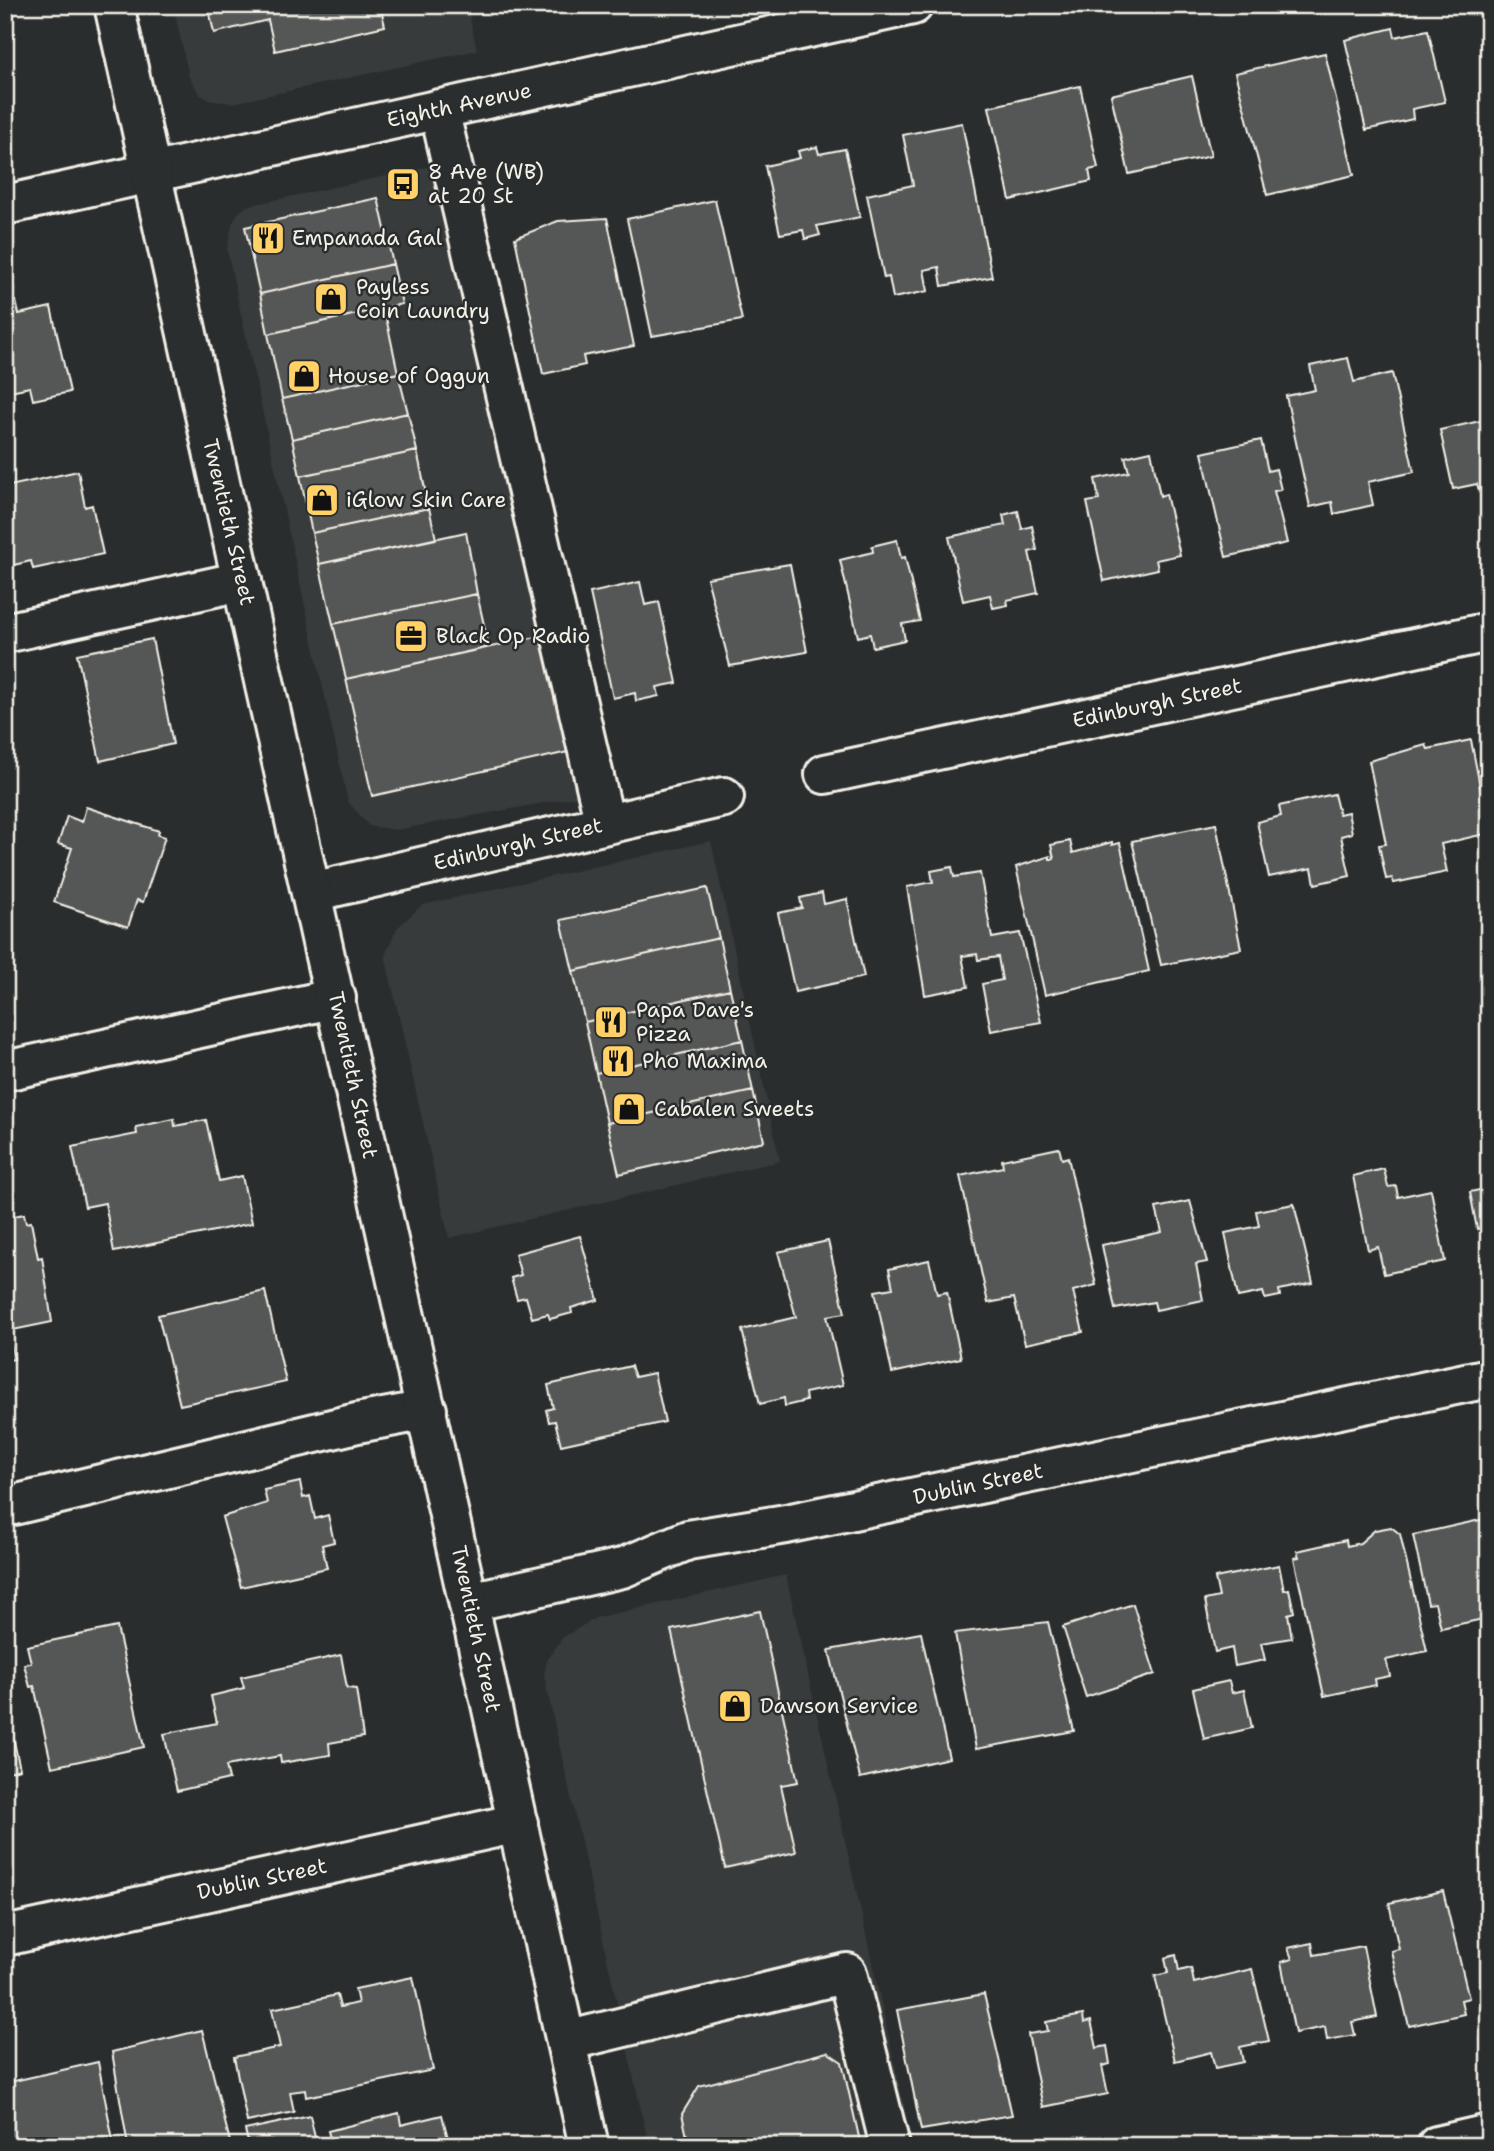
<svg xmlns="http://www.w3.org/2000/svg" width="1494" height="2151" font-family="'Shantell Sans',sans-serif">
<style>
.built{fill:#373a3a}
.building{fill:#555756;stroke:#f4f1e8;stroke-width:2}
.lines{fill:none;stroke-linecap:round;stroke-linejoin:round}
.minor-casing{stroke:#f4f1e8;stroke-width:44}
.major-casing{stroke:#f4f1e8;stroke-width:44}
.minor{stroke:#2a2d2e;stroke-width:38}
.major{stroke:#2a2d2e;stroke-width:38}
.labels{text-anchor:middle;stroke-width:5;stroke-linejoin:round;paint-order:stroke}
.street-label{font-size:21px;fill:#f4f1e8;stroke:#2a2d2e}
.poi-label{font-size:21px;fill:#f4f1e8;stroke:#2a2d2e;text-anchor:start}
</style>
<rect width="100%" height="100%" fill="#2a2d2e"/>
<filter id="ink" filterUnits="userSpaceOnUse"><feTurbulence type="fractalNoise" baseFrequency=".0143" numOctaves="2"/><feDisplacementMap in="SourceGraphic" scale="14" xChannelSelector="R" yChannelSelector="G"/><feConvolveMatrix kernelMatrix="1 2 1 2 8 2 1 2 1" color-interpolation-filters="sRGB"/></filter>
<g filter="url(#ink)">
<path class="built" d="M 173,5 L 467,5 L 477,50 L 233,103 L 213,101 L 200,95 L 189,77 Z
M 455,161 L 593,794 L 396,830 L 369,826 L 348,802 L 227,250 L 232,224 L 238,213 L 247,206 Z
M 711,841 L 780,1161 L 449,1238 L 385,955 L 397,928 L 422,905 Z
M 786,1575 L 913,2146 L 649,2146 L 547,1690 L 544,1674 L 547,1660 L 562,1638 L 595,1618 Z"/>
<path class="building" d="M 208,5 L 380,5 L 385,26 L 275,51 L 268,20 L 214,33 Z
M 1393,28 L 1395,37 L 1428,30 L 1445,102 L 1412,109 L 1413,119 L 1366,130 L 1345,40 Z
M 1325,53 L 1354,175 L 1267,195 L 1235,73 Z
M 1192,76 L 1211,156 L 1129,174 L 1111,95 Z
M 5,82 L 11,114 L 5,115 Z
M 1080,86 L 1098,168 L 1089,170 L 1091,181 L 1010,200 L 989,107 Z
M 962,123 L 992,277 L 942,286 L 939,267 L 924,270 L 928,291 L 893,298 L 889,277 L 884,278 L 867,195 L 913,185 L 903,135 Z
M 817,147 L 819,154 L 845,149 L 860,217 L 817,226 L 820,235 L 805,239 L 803,230 L 780,234 L 765,166 L 800,158 L 798,151 Z
M 378,198 L 393,264 L 260,294 L 245,227 Z
M 715,200 L 742,320 L 652,336 L 627,219 Z
M 607,218 L 634,346 L 583,356 L 585,365 L 543,374 L 515,238 L 558,221 Z
M 393,264 L 402,304 L 268,334 L 260,294 Z
M 16,301 L 19,314 L 51,307 L 70,392 L 33,400 L 30,387 L 5,392 L 5,303 Z
M 384,308 L 398,373 L 282,399 L 268,334 Z
M 1348,358 L 1354,382 L 1392,373 L 1414,472 L 1368,482 L 1373,505 L 1334,514 L 1332,502 L 1310,507 L 1286,396 L 1315,390 L 1310,366 Z
M 398,373 L 408,413 L 292,439 L 282,399 Z
M 408,413 L 417,451 L 300,476 L 292,439 Z
M 1489,419 L 1489,491 L 1480,493 L 1477,484 L 1453,489 L 1440,430 Z
M 1261,440 L 1268,471 L 1276,469 L 1281,490 L 1274,491 L 1287,543 L 1226,557 L 1202,453 Z
M 417,451 L 429,508 L 312,533 L 300,476 Z
M 1151,451 L 1160,496 L 1166,494 L 1180,555 L 1156,560 L 1158,569 L 1104,581 L 1087,502 L 1099,500 L 1095,479 L 1129,472 L 1125,457 Z
M 78,471 L 85,507 L 92,505 L 103,554 L 33,569 L 31,561 L 5,567 L 5,487 Z
M 429,508 L 436,539 L 319,564 L 312,533 Z
M 1018,511 L 1022,529 L 1032,526 L 1037,550 L 1029,552 L 1038,593 L 1007,600 L 1008,605 L 993,608 L 990,595 L 963,601 L 949,537 L 1005,525 L 1003,515 Z
M 466,532 L 477,594 L 333,624 L 319,564 Z
M 897,540 L 901,558 L 905,557 L 920,621 L 902,624 L 905,640 L 873,647 L 870,634 L 858,637 L 840,560 L 873,552 L 872,546 Z
M 790,564 L 807,652 L 730,666 L 707,578 Z
M 640,582 L 645,605 L 659,602 L 677,683 L 657,687 L 659,696 L 636,701 L 635,693 L 613,698 L 590,593 Z
M 477,594 L 489,647 L 346,679 L 333,624 Z
M 541,636 L 568,752 L 372,796 L 346,679 Z
M 152,639 L 173,744 L 100,761 L 77,654 Z
M 1471,740 L 1489,833 L 1441,844 L 1447,872 L 1394,883 L 1392,878 L 1386,879 L 1379,845 L 1386,844 L 1369,761 L 1426,745 L 1428,749 Z
M 1334,794 L 1339,814 L 1348,812 L 1352,833 L 1341,836 L 1350,876 L 1315,884 L 1312,868 L 1269,877 L 1257,822 L 1281,816 L 1279,806 Z
M 86,807 L 159,831 L 158,835 L 165,837 L 143,902 L 137,900 L 128,927 L 54,902 L 72,848 L 58,844 L 67,816 L 82,822 Z
M 1216,824 L 1241,949 L 1161,965 L 1132,841 Z
M 1070,841 L 1073,853 L 1112,842 L 1112,845 L 1120,843 L 1149,971 L 1045,995 L 1016,867 L 1050,856 L 1050,859 L 1054,859 L 1051,845 Z
M 952,867 L 954,877 L 980,873 L 992,938 L 1020,933 L 1041,1022 L 991,1031 L 982,984 L 1002,980 L 998,957 L 978,960 L 977,954 L 962,956 L 968,987 L 925,995 L 907,887 L 933,882 L 931,871 Z
M 707,888 L 719,938 L 573,971 L 561,920 Z
M 822,893 L 824,904 L 847,899 L 864,977 L 795,992 L 778,913 L 802,908 L 800,898 Z
M 719,938 L 730,989 L 585,1022 L 573,971 Z
M 730,989 L 742,1040 L 596,1073 L 585,1022 Z
M 742,1040 L 753,1091 L 607,1123 L 596,1073 Z
M 753,1091 L 764,1141 L 619,1174 L 607,1123 Z
M 174,1119 L 175,1126 L 206,1120 L 219,1181 L 242,1176 L 252,1223 L 114,1252 L 105,1203 L 85,1207 L 72,1147 L 137,1134 L 136,1127 Z
M 1059,1148 L 1062,1159 L 1068,1157 L 1096,1285 L 1073,1291 L 1083,1332 L 1025,1344 L 1014,1298 L 988,1303 L 960,1176 L 1003,1167 L 1002,1160 Z
M 1384,1169 L 1388,1187 L 1396,1186 L 1398,1197 L 1431,1190 L 1445,1261 L 1384,1274 L 1378,1247 L 1368,1250 L 1353,1176 Z
M 1489,1188 L 1489,1226 L 1477,1229 L 1470,1192 Z
M 1190,1201 L 1207,1262 L 1196,1264 L 1203,1300 L 1156,1310 L 1154,1302 L 1115,1309 L 1102,1245 L 1162,1232 L 1156,1208 Z
M 1294,1204 L 1313,1283 L 1279,1290 L 1280,1296 L 1265,1299 L 1263,1292 L 1238,1297 L 1225,1233 L 1259,1226 L 1256,1211 Z
M 24,1214 L 26,1223 L 31,1222 L 38,1258 L 42,1257 L 52,1322 L 8,1331 L 14,1359 L 5,1361 L 5,1218 Z
M 580,1236 L 598,1300 L 571,1308 L 572,1313 L 550,1319 L 548,1314 L 532,1318 L 526,1297 L 517,1299 L 511,1278 L 521,1275 L 515,1254 Z
M 828,1241 L 845,1313 L 827,1316 L 843,1385 L 805,1393 L 806,1401 L 785,1406 L 784,1398 L 760,1404 L 742,1330 L 796,1317 L 778,1252 Z
M 929,1260 L 937,1294 L 947,1292 L 961,1358 L 892,1373 L 875,1291 L 893,1288 L 889,1269 Z
M 265,1291 L 286,1382 L 180,1405 L 158,1315 Z
M 631,1366 L 635,1377 L 654,1373 L 665,1422 L 561,1445 L 555,1421 L 549,1422 L 546,1410 L 553,1408 L 548,1385 Z
M 300,1482 L 303,1498 L 310,1496 L 315,1519 L 328,1515 L 334,1542 L 322,1545 L 327,1568 L 241,1587 L 222,1517 L 267,1503 L 264,1490 Z
M 1489,1518 L 1488,1618 L 1441,1628 L 1435,1603 L 1428,1604 L 1413,1535 Z
M 1391,1527 L 1400,1534 L 1427,1651 L 1386,1660 L 1390,1676 L 1375,1679 L 1376,1685 L 1324,1696 L 1294,1558 L 1299,1557 L 1297,1551 L 1346,1540 L 1347,1546 L 1360,1543 L 1375,1530 Z
M 1279,1565 L 1284,1590 L 1289,1589 L 1294,1612 L 1288,1614 L 1292,1638 L 1261,1643 L 1265,1660 L 1235,1666 L 1232,1648 L 1215,1652 L 1205,1600 L 1219,1597 L 1215,1578 Z
M 1133,1604 L 1155,1674 L 1086,1697 L 1063,1627 Z
M 760,1611 L 798,1782 L 781,1785 L 796,1852 L 725,1868 L 671,1630 Z
M 1048,1622 L 1074,1731 L 976,1749 L 955,1633 Z
M 117,1627 L 144,1747 L 52,1767 L 34,1686 L 30,1687 L 24,1664 L 31,1663 L 27,1646 Z
M 921,1633 L 949,1758 L 860,1778 L 829,1650 Z
M 341,1655 L 347,1688 L 356,1689 L 363,1737 L 329,1743 L 330,1755 L 281,1763 L 280,1756 L 226,1766 L 229,1779 L 177,1791 L 164,1734 L 217,1723 L 211,1696 L 244,1688 L 241,1677 Z
M 1229,1681 L 1232,1693 L 1244,1690 L 1252,1728 L 1204,1739 L 1193,1689 Z
M 5,1700 L 20,1769 L 5,1773 Z
M 1443,1891 L 1469,1998 L 1461,2000 L 1464,2014 L 1409,2026 L 1391,1951 L 1399,1949 L 1389,1903 Z
M 1312,1943 L 1314,1955 L 1363,1946 L 1377,2017 L 1352,2022 L 1355,2035 L 1327,2040 L 1325,2027 L 1295,2033 L 1281,1962 L 1292,1959 L 1288,1948 Z
M 1176,1955 L 1179,1971 L 1191,1968 L 1194,1983 L 1252,1969 L 1269,2041 L 1240,2047 L 1243,2062 L 1215,2068 L 1211,2052 L 1175,2061 L 1155,1976 L 1168,1973 L 1165,1958 Z
M 413,1977 L 433,2070 L 306,2097 L 305,2090 L 290,2092 L 294,2112 L 247,2122 L 234,2057 L 280,2047 L 272,2009 L 337,1995 L 340,2007 L 358,2003 L 355,1989 Z
M 984,1994 L 1012,2115 L 921,2130 L 897,2010 Z
M 1083,2015 L 1084,2023 L 1091,2021 L 1097,2048 L 1107,2046 L 1110,2064 L 1102,2066 L 1108,2094 L 1043,2107 L 1028,2034 L 1048,2031 L 1046,2022 Z
M 202,2030 L 231,2146 L 128,2146 L 112,2052 Z
M 827,2052 L 842,2062 L 861,2146 L 689,2146 L 682,2114 L 699,2086 Z
M 98,2062 L 114,2146 L 10,2146 L 5,2125 L 5,2083 Z
M 399,2113 L 401,2125 L 442,2115 L 450,2146 L 332,2146 L 328,2131 Z
M 310,2116 L 317,2146 L 249,2146 L 245,2130 Z"/>
<g class="lines">
<g class="minor-casing">
<path id="minor" d="M 439,109 L 605,824
M 5,205 L 913,5
M 5,633 L 242,581
M 825,774 L 1489,632
M 312,892 L 724,797
M 5,1071 L 336,998
M 5,1507 L 357,1423 L 427,1410
M 470,1602 L 622,1568 L 688,1540 L 786,1524 L 1489,1378
M 5,1936 L 518,1823
M 566,2041 L 847,1973 L 890,2146
M 1437,2146 L 1489,2134"/>
</g>
<g class="major-casing">
<path id="major" d="M 114,5 L 589,2146"/>
</g>
<use href="#minor" class="minor"/>
<use href="#major" class="major"/>
</g>
</g>
<defs>
<g id="bus-square" transform="scale(1.75)"><rect x="-9" y="-9" width="18" height="18" rx="4" fill="#ffd166" stroke="#2a2d2e"/><path d="M-5-6H5V4H4V6H2V4H-2V6H-4V4H-5ZM-3.5-4V0h7V-4ZM-3.5 1.2v1.5H-2V1.2ZM2 1.2v1.5H3.5V1.2Z" fill="#111"/></g>
<g id="restaurant-square" transform="scale(1.75)"><rect x="-9" y="-9" width="18" height="18" rx="4" fill="#ffd166" stroke="#2a2d2e"/><path d="M-5-6h1v4h1v-4h1v4h1v-4h1v5L-1.5 .5V6h-2V.5L-5-1ZM5-6V6H3V1.5H1.5Q1.5-4 5-6Z" fill="#111"/></g>
<g id="shop-square" transform="scale(1.75)"><rect x="-9" y="-9" width="18" height="18" rx="4" fill="#ffd166" stroke="#2a2d2e"/><path d="M-5-2.5h2.3a2.7 3.5 0 0 1 5.4 0H5L5.5 6h-11ZM-1.5-2.5h3a1.5 2.3 0 0 0-3 0Z" fill="#111"/></g>
<g id="office-square" transform="scale(1.75)"><rect x="-9" y="-9" width="18" height="18" rx="4" fill="#ffd166" stroke="#2a2d2e"/><path d="M-6-3h4V-5.5h4V-3h4V5H-6ZM-1-4.5V-3h2v-1.5ZM-6 0V1H6V0Z" fill="#111"/></g>
</defs>
<g fill-rule="evenodd">
<use href="#bus-square" x="403" y="184"/>
<use href="#restaurant-square" x="268" y="238"/>
<use href="#shop-square" x="331" y="299"/>
<use href="#shop-square" x="304" y="376"/>
<use href="#shop-square" x="322" y="500"/>
<use href="#office-square" x="411" y="636"/>
<use href="#restaurant-square" x="611" y="1022"/>
<use href="#restaurant-square" x="618" y="1061"/>
<use href="#shop-square" x="629" y="1109"/>
<use href="#shop-square" x="735" y="1706"/>
</g>
<g class="labels">
<g class="street-label">
<text transform="translate(459 105) rotate(-12)" y="7">Eighth Avenue</text>
<text transform="translate(229 522) rotate(77)" y="7">Twentieth Street</text>
<text transform="translate(1157 703) rotate(-12)" y="7">Edinburgh Street</text>
<text transform="translate(518 844) rotate(-13)" y="7">Edinburgh Street</text>
<text transform="translate(353 1075) rotate(78)" y="7">Twentieth Street</text>
<text transform="translate(978 1484) rotate(-12)" y="7">Dublin Street</text>
<text transform="translate(476 1629) rotate(78)" y="7">Twentieth Street</text>
<text transform="translate(262 1879) rotate(-12)" y="7">Dublin Street</text>
</g>
<g class="poi-label">
<text x="428" y="179">8 Ave (WB)<tspan x="428" dy="24">at 20 St</tspan></text>
<text x="292" y="245">Empanada Gal</text>
<text x="356" y="294">Payless<tspan x="356" dy="24">Coin Laundry</tspan></text>
<text x="328" y="383">House of Oggun</text>
<text x="346" y="507">iGlow Skin Care</text>
<text x="436" y="643">Black Op Radio</text>
<text x="636" y="1017">Papa Dave's<tspan x="636" dy="24">Pizza</tspan></text>
<text x="642" y="1068">Pho Maxima</text>
<text x="654" y="1116">Cabalen Sweets</text>
<text x="760" y="1713">Dawson Service</text>
</g>
</g>
<rect width="1494" height="2151" fill="none" stroke="#2a2d2e" stroke-width="28"/>
<rect x="14" y="14" width="1466" height="2123" fill="none" stroke="#f4f1e8" stroke-width="2.5" filter="url(#ink)"/>
</svg>
